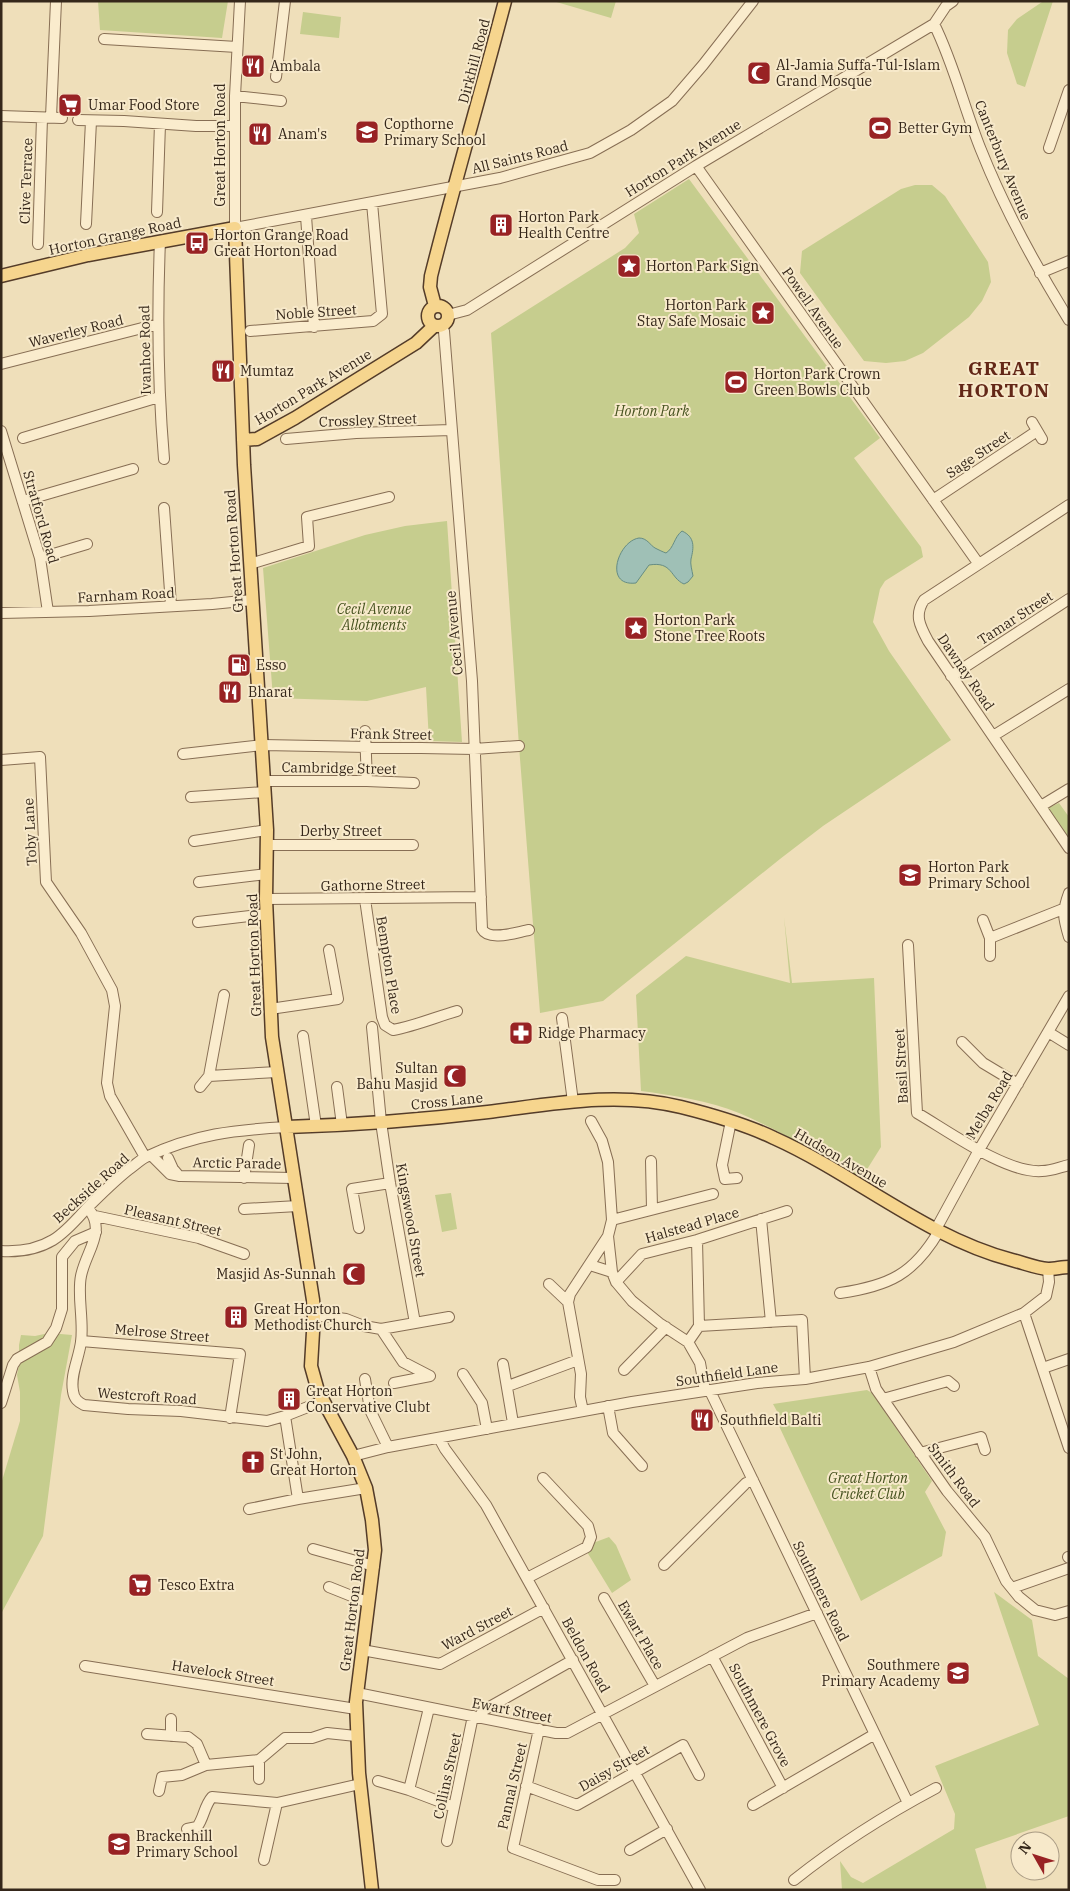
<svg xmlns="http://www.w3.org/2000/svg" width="1070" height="1891" font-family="'IBM Plex Serif',serif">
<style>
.green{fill:#c6cd8e}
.water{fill:#9fc0b6;stroke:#678d83}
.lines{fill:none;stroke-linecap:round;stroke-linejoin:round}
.minor-casing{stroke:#876e54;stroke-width:12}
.major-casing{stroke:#543c29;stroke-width:15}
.minor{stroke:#faeccd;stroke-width:10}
.major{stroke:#f6d58e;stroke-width:12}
.labels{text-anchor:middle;stroke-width:4;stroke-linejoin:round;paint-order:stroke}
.street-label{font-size:14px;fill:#35271a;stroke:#f7e9ca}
.poi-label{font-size:14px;fill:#35271a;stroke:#f7e9ca;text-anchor:start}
.park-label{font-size:14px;font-style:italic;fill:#46521f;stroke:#f7e9ca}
.district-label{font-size:19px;font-weight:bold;letter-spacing:1px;fill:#632717;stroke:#f7e9ca}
</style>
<rect width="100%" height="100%" fill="#efdfba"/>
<path class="green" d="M 98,1 L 228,1 L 222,38 L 100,30 Z
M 553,1 L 616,1 L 611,18 Z
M 1053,1 L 1025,87 L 1017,84 L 1007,53 L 1008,30 L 1017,19 L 1042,2 Z
M 303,12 L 341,17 L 339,38 L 300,34 Z
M 689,179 L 880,438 L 854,458 L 921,547 L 923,557 L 885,581 L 880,589 L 873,622 L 889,651 L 951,740 L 823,826 L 780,859 L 603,1001 L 540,1013 L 519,746 L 491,333 L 625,248 L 639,233 L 634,214 Z
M 915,185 L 932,185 L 945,196 L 988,262 L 991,282 L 982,301 L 969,317 L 923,353 L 905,361 L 886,363 L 864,361 L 800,273 L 802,251 L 901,189 Z
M 447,521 L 462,742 L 429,741 L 426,687 L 367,701 L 273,698 L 263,568 L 365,535 L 405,526 Z
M 1059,803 L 1069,817 L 1069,840 L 1048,808 Z
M 784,917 L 792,983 L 874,978 L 881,1147 L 861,1179 C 821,1156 781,1131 739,1113 C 710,1101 671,1095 641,1091 L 636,995 L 686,956 L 790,983 Z
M 451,1193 L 457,1229 L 442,1232 L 435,1195 Z
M 49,1333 L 72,1335 L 61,1395 L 43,1536 L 1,1614 L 1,1484 L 20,1421 L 20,1392 L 17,1375 L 19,1365 L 19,1345 L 21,1335 L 35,1336 Z
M 867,1390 L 872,1393 L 932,1481 L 925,1492 L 946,1532 L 942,1556 L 861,1601 L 779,1426 L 784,1424 L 773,1404 Z
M 609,1537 L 616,1545 L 631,1580 L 612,1593 L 587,1552 L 593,1543 Z
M 994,1592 L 1032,1620 L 1038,1656 L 1069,1679 L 1069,1816 L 975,1849 L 987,1890 L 842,1890 L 840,1861 L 851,1877 L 863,1883 L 954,1829 L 955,1814 L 935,1766 L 1039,1725 Z"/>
<path class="water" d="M 682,531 C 695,537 694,547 691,559 C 690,564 692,570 693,576 L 688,582 L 684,584 C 670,578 673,561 649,565 L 636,583 C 603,587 618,541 639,538 C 647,538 650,545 655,548 C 659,550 663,552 666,553 C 674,548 674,537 682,531 Z"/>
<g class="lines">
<g class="minor-casing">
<path id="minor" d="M 240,1 L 235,96 L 235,228 L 500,178 L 590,153 L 631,130 L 672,101 L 703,65 L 753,1
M 934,24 C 954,64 964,108 981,150 C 1005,210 1035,265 1069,320
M 104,39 L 237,47
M 276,77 L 285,1
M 235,96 L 281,101
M 1,116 L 62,118
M 51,117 L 56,1
M 78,120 L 124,121 L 196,126 L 234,126
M 1049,148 L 1069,90
M 696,166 L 978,563
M 157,212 L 160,124
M 306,216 L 314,327
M 86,224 L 91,121
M 160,241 C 157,314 158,387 164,459
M 38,244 L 42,118
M 1040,273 L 1069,261
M 448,315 L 467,310 L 696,166 L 934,24 L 946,6 L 953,1
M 250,331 L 373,321 L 382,314 L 372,203
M 444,331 L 472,681 L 482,929 C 489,942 517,932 529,930
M 1,364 L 158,324
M 1032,422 L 1042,439
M 1,431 L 40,558 L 48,612
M 23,438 L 159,397
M 286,439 L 356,433 L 451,430
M 933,500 L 1037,431
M 23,501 L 133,469
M 1069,505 L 924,600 C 914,615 920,626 928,641 L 1069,848
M 164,508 L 171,605
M 40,558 L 87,544
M 250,564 L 309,546 L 307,517 L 389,497
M 1,613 L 89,611 L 212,604 L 252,600
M 951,676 L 1069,599
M 365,731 L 367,781
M 993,736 L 1069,689
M 183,754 L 263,745 L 474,749 L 519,746
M 1,760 L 40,757 L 46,882 L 81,933 L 112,990 L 115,1006 L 107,1083 L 110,1096 L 145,1157
M 264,781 L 367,781 L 414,783
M 191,797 L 265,792
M 1041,806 L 1069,789
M 194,841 L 267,830
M 268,845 L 413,845
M 199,882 L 267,874
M 1069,893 C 1062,912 1063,917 1069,937
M 266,899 L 481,897
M 365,899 L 382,1017 L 385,1025 L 393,1030 C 415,1026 436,1017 457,1011
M 983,920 L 990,938 L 1063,909
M 198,922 L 267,914
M 908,945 L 917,1113 C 948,1131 1007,1174 1042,1171 C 1051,1171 1060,1167 1069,1165
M 990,956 L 990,938
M 270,1009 L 338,999 L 329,950
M 562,1018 L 573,1102
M 372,1027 L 381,1122 L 390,1183 L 415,1323
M 1048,1032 L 1069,1045
M 303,1036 L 316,1126
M 962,1042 L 983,1063 L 1018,1084
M 209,1076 L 224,995
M 200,1087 L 209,1076 L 277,1072
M 337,1087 L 342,1125
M 591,1121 L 602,1141 L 608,1162 L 612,1220 L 608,1236 L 612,1272 L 616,1282 L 632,1301 L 659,1323 L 688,1342 L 700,1363 L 705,1391
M 731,1121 L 722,1165 L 725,1179 L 737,1178
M 151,1155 L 170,1174 L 180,1176 L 293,1178
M 168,1158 L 173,1169 L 179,1176
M 651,1161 L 652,1209
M 244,1178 L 249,1145
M 88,1208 C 107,1231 86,1251 81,1276 C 77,1295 84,1321 81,1342 C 79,1358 70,1375 73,1391 C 74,1399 78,1402 84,1405 L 128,1409 L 181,1411 L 267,1421 L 285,1416 L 323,1401
M 244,1209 L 298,1206
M 95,1216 L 199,1238 L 244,1254
M 761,1219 L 771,1322
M 612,1220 L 713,1194
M 359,1228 L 352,1189 L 390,1183
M 936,1229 L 979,1150 L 1069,996
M 1,1251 C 18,1252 38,1249 53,1240 C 66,1232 76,1220 86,1209 C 99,1196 113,1182 128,1170 C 134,1166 140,1160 146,1157 C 195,1134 234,1130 287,1127
M 590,1265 L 612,1272
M 616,1282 L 642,1254 L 697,1240 L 787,1211
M 549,1284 L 568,1302
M 840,1293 C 889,1286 914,1274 939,1231
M 1024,1313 L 1069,1448
M 314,1315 L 346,1319 L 364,1326 L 381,1329 L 403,1362 L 430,1376
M 699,1326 L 802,1320 L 805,1379
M 381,1329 L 449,1317
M 81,1341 L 240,1354 L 230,1418
M 688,1342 L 699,1326 L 697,1240
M 503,1364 L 513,1423
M 869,1367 L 876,1389 L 947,1491 L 985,1537 L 1006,1581 L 1019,1597 L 1035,1610 L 1055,1615 L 1069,1611
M 1043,1368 L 1069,1359
M 624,1370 L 666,1327
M 463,1374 L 482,1403 L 487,1429
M 365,1379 L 370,1410 L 388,1447
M 394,1383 L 430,1376
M 508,1386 L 578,1360
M 710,1391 L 908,1803
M 883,1399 L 948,1381 L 954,1386
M 1,1403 L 13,1365 L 17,1359 L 47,1342 L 56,1328 L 62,1309 L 62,1257 L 75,1241 L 96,1232
M 608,1406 L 613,1433 L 642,1466
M 583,1411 L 580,1397 L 581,1374 L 568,1302 L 570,1294 L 608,1236
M 285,1416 L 298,1499
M 439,1438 L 445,1449 L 486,1505 L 700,1890
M 920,1453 L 981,1437 L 985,1450
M 353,1456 L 388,1447 L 632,1402 L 757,1383 L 805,1379 L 869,1367 L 954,1342 L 1024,1313 L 1046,1296 L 1049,1282 L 1048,1269
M 249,1509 L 298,1499 L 366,1488
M 313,1549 L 374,1566
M 1068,1557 L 1069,1558
M 664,1565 L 746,1483 L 753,1480
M 527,1578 L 587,1547 L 591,1537 L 588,1526 L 543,1478
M 329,1587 L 369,1603
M 1012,1588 L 1069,1568
M 604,1598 L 655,1686
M 362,1650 L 440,1664 L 544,1608
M 712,1656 L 783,1788
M 85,1666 L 356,1709
M 357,1693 L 556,1733 L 567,1733 L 747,1638 L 817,1613
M 479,1717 L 484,1710 L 573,1660
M 539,1729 L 513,1848 L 598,1880 L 615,1880
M 147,1734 L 188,1737 L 197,1744 L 206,1765
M 171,1736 L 171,1719
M 259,1779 L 259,1760 L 285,1738 L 312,1738 L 327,1733 L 356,1736
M 378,1781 L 409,1790 L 454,1807
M 526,1786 L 577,1805 L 683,1745 L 699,1775
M 409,1790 L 429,1708
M 159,1791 L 162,1777 L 182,1775 L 206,1765 L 259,1760
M 753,1805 L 875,1734
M 187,1829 L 197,1827 C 204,1818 204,1806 212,1797 L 277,1803 L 360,1784
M 447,1841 L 473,1716
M 630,1850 L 667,1829
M 264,1860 L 277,1803
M 794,1880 C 838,1845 887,1814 936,1788"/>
</g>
<g class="major-casing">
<path id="major" d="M 1,276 L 88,255 L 235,228 L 244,465 L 267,830 L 266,899 L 272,1037 L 313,1300 L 314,1315 L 311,1366 L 318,1391 L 353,1456 L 366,1488 L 372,1520 L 375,1550 L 356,1702 L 359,1773 L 372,1890
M428 316a10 10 0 1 1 20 0a10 10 0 1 1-20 0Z
M 435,306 L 430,287 L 431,276 C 454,184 481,93 505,1
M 243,440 L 257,439 L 295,418 L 416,343 L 434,326
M 287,1127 C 354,1125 421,1120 488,1112 C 552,1104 617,1091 681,1107 C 713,1115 745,1124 774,1138 C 856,1175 925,1237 1012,1260 C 1024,1263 1036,1268 1048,1269 C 1055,1269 1062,1267 1069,1267"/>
</g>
<use href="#minor" class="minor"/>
<use href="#major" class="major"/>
</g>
<defs>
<g id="restaurant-square" transform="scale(1.25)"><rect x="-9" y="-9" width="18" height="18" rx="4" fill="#982224" stroke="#f7e9ca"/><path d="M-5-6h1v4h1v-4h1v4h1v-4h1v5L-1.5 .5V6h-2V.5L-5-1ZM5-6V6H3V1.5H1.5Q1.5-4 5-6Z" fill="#fff"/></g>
<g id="mosque-square" transform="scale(1.25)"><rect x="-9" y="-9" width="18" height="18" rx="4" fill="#982224" stroke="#f7e9ca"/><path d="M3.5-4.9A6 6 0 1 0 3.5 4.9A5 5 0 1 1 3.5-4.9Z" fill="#fff"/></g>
<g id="supermarket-square" transform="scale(1.25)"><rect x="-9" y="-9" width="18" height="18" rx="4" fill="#982224" stroke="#f7e9ca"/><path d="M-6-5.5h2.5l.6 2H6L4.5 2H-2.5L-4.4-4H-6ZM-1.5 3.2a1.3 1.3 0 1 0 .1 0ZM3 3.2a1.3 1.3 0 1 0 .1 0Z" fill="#fff"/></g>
<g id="stadium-square" transform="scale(1.25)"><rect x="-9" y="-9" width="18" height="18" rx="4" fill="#982224" stroke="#f7e9ca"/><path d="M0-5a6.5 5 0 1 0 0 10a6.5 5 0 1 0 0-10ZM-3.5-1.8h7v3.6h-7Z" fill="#fff"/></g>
<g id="school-square" transform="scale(1.25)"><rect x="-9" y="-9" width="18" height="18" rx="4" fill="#982224" stroke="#f7e9ca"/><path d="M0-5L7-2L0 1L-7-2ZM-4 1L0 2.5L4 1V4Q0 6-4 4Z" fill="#fff"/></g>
<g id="building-square" transform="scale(1.25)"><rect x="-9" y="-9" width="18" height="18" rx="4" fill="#982224" stroke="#f7e9ca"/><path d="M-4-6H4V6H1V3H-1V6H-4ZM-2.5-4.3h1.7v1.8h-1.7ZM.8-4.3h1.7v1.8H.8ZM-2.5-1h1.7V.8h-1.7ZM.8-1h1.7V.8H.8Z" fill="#fff"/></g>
<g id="bus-square" transform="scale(1.25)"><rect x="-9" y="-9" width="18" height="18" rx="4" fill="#982224" stroke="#f7e9ca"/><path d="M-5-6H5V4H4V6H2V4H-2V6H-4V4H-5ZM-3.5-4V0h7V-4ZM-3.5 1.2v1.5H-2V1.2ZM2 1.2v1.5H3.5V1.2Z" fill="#fff"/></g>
<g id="sight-square" transform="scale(1.25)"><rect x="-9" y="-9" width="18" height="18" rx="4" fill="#982224" stroke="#f7e9ca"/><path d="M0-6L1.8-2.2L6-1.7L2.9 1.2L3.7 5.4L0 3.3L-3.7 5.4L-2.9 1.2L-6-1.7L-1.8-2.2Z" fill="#fff"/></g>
<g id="fuel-square" transform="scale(1.25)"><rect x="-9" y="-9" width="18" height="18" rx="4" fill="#982224" stroke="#f7e9ca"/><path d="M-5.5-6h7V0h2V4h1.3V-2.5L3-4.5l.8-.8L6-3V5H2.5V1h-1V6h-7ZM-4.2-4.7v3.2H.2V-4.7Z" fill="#fff"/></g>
<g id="pharmacy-square" transform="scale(1.25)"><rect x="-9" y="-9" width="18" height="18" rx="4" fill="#982224" stroke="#f7e9ca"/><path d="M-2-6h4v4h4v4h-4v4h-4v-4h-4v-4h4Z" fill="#fff"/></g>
<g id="church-square" transform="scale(1.25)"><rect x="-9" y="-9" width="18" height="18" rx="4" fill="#982224" stroke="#f7e9ca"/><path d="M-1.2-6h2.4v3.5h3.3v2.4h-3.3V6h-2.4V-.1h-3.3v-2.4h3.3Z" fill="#fff"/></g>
</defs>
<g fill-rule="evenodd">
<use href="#restaurant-square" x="253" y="66"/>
<use href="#mosque-square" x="759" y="73"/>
<use href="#supermarket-square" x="70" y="105"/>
<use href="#stadium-square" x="880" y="128"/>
<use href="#school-square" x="367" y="132"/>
<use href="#restaurant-square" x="260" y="134"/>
<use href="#building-square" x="501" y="225"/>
<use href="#bus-square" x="197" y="243"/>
<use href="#sight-square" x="629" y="266"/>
<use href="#sight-square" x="763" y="313"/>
<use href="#restaurant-square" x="223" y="371"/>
<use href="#stadium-square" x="736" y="382"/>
<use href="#sight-square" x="636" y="628"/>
<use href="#fuel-square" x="239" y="665"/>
<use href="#restaurant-square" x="230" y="692"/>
<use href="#school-square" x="910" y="875"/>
<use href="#pharmacy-square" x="521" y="1033"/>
<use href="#mosque-square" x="455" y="1076"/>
<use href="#mosque-square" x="354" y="1274"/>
<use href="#building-square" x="236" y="1317"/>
<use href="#building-square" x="289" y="1399"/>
<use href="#restaurant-square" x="702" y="1420"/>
<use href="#church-square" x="253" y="1462"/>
<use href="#supermarket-square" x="140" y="1585"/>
<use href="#school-square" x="958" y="1673"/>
<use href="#school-square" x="119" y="1844"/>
</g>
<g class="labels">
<g class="street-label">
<text transform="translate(474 61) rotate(-75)" y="5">Dirkhill Road</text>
<text transform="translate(220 145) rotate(-90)" y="5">Great Horton Road</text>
<text transform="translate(520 157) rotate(-14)" y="5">All Saints Road</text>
<text transform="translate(683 158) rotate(-32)" y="5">Horton Park Avenue</text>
<text transform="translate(1003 160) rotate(68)" y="5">Canterbury Avenue</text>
<text transform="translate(26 181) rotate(-88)" y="5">Clive Terrace</text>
<text transform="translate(115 236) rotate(-12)" y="5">Horton Grange Road</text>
<text transform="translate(813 308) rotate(55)" y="5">Powell Avenue</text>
<text transform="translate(316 312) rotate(-4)" y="5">Noble Street</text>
<text transform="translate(76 331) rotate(-14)" y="5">Waverley Road</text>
<text transform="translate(145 350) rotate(-91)" y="5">Ivanhoe Road</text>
<text transform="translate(313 387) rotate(-31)" y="5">Horton Park Avenue</text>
<text transform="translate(368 420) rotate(-2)" y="5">Crossley Street</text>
<text transform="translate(978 454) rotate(-34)" y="5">Sage Street</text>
<text transform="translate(41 517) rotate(74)" y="5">Stratford Road</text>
<text transform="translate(234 551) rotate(-94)" y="5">Great Horton Road</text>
<text transform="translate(126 595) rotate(-3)" y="5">Farnham Road</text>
<text transform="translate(1015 618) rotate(-33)" y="5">Tamar Street</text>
<text transform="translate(454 633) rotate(-95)" y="5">Cecil Avenue</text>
<text transform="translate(966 672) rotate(56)" y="5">Dawnay Road</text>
<text transform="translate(391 734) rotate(1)" y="5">Frank Street</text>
<text transform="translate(339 768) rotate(1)" y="5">Cambridge Street</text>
<text x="341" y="836">Derby Street</text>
<text transform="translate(30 832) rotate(-93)" y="5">Toby Lane</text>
<text transform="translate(373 885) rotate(-1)" y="5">Gathorne Street</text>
<text transform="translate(254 955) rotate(-92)" y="5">Great Horton Road</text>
<text transform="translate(389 965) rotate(81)" y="5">Bempton Place</text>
<text transform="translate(901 1066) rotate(-93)" y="5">Basil Street</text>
<text transform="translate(447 1101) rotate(-6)" y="5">Cross Lane</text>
<text transform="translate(989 1105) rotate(-59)" y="5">Melba Road</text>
<text transform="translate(841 1158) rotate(30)" y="5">Hudson Avenue</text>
<text transform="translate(237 1163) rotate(1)" y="5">Arctic Parade</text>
<text transform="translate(91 1188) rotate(-42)" y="5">Beckside Road</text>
<text transform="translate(173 1220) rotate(13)" y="5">Pleasant Street</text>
<text transform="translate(411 1220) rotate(80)" y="5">Kingswood Street</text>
<text transform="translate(692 1225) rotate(-16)" y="5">Halstead Place</text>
<text transform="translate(162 1333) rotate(5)" y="5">Melrose Street</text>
<text transform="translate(727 1374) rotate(-8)" y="5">Southfield Lane</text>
<text transform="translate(147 1396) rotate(4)" y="5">Westcroft Road</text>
<text transform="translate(954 1475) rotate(53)" y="5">Smith Road</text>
<text transform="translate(821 1591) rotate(64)" y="5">Southmere Road</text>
<text transform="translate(352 1610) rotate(-83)" y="5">Great Horton Road</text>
<text transform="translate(477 1628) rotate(-28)" y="5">Ward Street</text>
<text transform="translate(641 1635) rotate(60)" y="5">Ewart Place</text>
<text transform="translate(586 1655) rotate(61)" y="5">Beldon Road</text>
<text transform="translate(223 1673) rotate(9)" y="5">Havelock Street</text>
<text transform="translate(512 1710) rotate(11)" y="5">Ewart Street</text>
<text transform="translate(760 1715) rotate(62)" y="5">Southmere Grove</text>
<text transform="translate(614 1768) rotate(-30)" y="5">Daisy Street</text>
<text transform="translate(447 1776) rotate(-78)" y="5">Collins Street</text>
<text transform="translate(512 1786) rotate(-77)" y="5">Pannal Street</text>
</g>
<g class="poi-label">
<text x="776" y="70">Al-Jamia Suffa-Tul-Islam<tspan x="776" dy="16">Grand Mosque</tspan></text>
<text x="270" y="71">Ambala</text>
<text x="88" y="110">Umar Food Store</text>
<text x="384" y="129">Copthorne<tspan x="384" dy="16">Primary School</tspan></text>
<text x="898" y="133">Better Gym</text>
<text x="278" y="139">Anam's</text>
<text x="518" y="222">Horton Park<tspan x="518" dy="16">Health Centre</tspan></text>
<text x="214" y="240">Horton Grange Road<tspan x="214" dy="16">Great Horton Road</tspan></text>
<text x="646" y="271">Horton Park Sign</text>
<text x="746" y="310" text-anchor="end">Horton Park<tspan x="746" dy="16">Stay Safe Mosaic</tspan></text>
<text x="240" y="376">Mumtaz</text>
<text x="754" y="379">Horton Park Crown<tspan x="754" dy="16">Green Bowls Club</tspan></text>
<text x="654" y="625">Horton Park<tspan x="654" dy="16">Stone Tree Roots</tspan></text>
<text x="256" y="670">Esso</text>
<text x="248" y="697">Bharat</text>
<text x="928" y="872">Horton Park<tspan x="928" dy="16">Primary School</tspan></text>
<text x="538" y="1038">Ridge Pharmacy</text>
<text x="438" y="1073" text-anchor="end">Sultan<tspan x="438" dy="16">Bahu Masjid</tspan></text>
<text x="336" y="1279" text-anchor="end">Masjid As-Sunnah</text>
<text x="254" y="1314">Great Horton<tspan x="254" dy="16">Methodist Church</tspan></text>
<text x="306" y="1396">Great Horton<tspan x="306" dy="16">Conservative Clubt</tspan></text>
<text x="720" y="1425">Southfield Balti</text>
<text x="270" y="1459">St John,<tspan x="270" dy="16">Great Horton</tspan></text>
<text x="158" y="1590">Tesco Extra</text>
<text x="940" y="1670" text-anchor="end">Southmere<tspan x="940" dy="16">Primary Academy</tspan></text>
<text x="136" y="1841">Brackenhill<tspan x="136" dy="16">Primary School</tspan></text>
</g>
<g class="park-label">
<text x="652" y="416">Horton Park</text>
<text x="374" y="614">Cecil Avenue<tspan x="374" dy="16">Allotments</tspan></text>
<text x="868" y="1483">Great Horton<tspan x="868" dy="16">Cricket Club</tspan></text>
</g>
<g class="district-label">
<text x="1004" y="375">GREAT<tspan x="1004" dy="22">HORTON</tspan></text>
</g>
</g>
<rect width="1070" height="1891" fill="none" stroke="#35271a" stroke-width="5"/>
<g transform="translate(1035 1856) rotate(309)"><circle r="24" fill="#f7e9ca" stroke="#a99b84"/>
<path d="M0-4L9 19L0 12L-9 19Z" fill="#982224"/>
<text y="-8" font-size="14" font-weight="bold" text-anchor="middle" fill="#35271a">N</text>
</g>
</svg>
